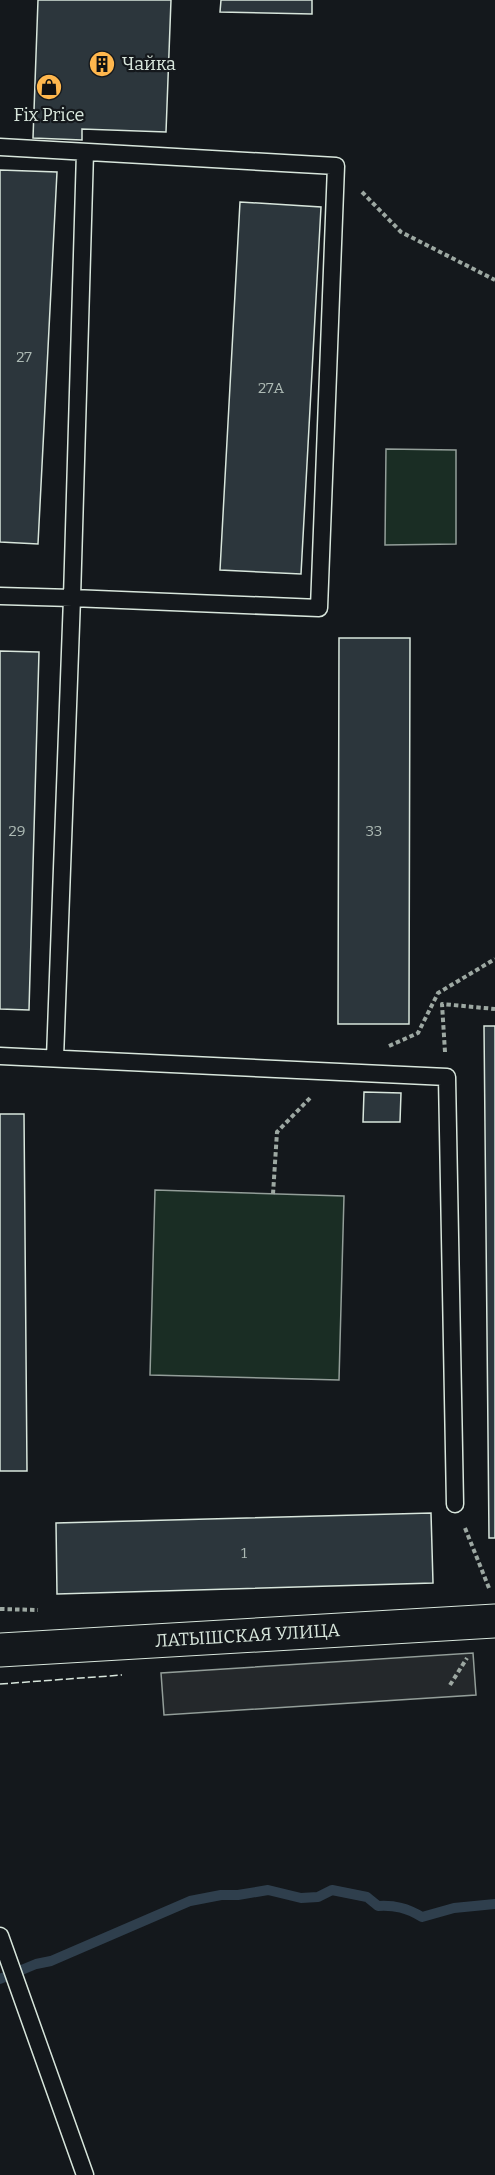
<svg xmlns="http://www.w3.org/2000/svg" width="495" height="2175" font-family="Bitter,serif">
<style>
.green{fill:#1a2d24;stroke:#939e99;stroke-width:1.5}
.parking{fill:#24282b;stroke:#939e99;stroke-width:1.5}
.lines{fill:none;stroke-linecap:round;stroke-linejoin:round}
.stream{stroke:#2f3f4d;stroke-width:10}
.building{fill:#2c363c;stroke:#d8e6dc;stroke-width:1.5}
.lane-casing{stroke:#d8e6dc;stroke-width:19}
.secondary-casing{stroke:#d8e6dc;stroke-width:35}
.path{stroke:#9da8a2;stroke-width:4;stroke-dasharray:4.5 3;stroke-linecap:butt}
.lane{stroke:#14181c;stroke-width:16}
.secondary{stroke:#14181c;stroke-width:33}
.fence{stroke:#d8e6dc;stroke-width:1.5;stroke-dasharray:8 3;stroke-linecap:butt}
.labels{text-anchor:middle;stroke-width:4.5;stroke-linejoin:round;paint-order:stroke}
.number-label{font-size:15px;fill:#adbab4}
.poi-label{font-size:18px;fill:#d8e6dc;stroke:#14181c;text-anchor:start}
.street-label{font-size:18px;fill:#d8e6dc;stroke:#14181c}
</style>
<rect width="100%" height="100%" fill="#14181c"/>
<path class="green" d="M 386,449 L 456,450 L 456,544 L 385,545 Z
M 155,1190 L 344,1196 L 339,1380 L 150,1375 Z"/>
<path class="parking" d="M 473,1653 L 476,1695 L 164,1715 L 161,1673 Z"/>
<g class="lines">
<path class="stream" d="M 0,1979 L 36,1964 L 51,1961 L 190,1901 L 221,1895 L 238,1895 L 268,1890 L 301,1898 L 318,1897 L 332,1890 L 367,1897 L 378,1906 C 395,1905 407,1908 422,1917 L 454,1908 L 495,1904"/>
</g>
<path class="building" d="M 38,0 L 171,0 L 166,132 L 82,129 L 82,140 L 33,138 Z
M 221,0 L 312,0 L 312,14 L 220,12 Z
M 0,170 L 57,172 L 38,544 L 0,542 Z
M 240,202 L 321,207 L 301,574 L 220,570 Z
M 339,638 L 410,638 L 409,1024 L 338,1024 Z
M 0,651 L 39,652 L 29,1010 L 0,1009 Z
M 484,1026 L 495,1026 L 495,1538 L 489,1538 Z
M 364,1092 L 401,1093 L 400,1122 L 363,1122 Z
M 0,1114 L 24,1114 L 27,1471 L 0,1471 Z
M 431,1513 L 433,1583 L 57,1594 L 56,1523 Z"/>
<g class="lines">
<g class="lane-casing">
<path id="lane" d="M 0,147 L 336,166 L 319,608 L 72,598 L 55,1058
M 0,596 L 72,598 L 85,152
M 0,1056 L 447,1077 L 455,1504
M 0,1936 L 85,2175"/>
</g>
<g class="secondary-casing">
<g id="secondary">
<path id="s1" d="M 0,1650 L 495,1621"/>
</g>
</g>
<path class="path" d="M 362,192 L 401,232 L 495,280
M 389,1046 L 418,1033 L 438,993 L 495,959
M 445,1052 L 442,1004 L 495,1009
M 273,1194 L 277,1132 L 311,1097
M 465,1528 L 489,1588
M 0,1609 L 38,1610
M 450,1685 L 467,1658"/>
<use href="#lane" class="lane"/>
<use href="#secondary" class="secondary"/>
<path class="fence" d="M 0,1684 L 122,1675"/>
</g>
<defs>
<g id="building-disc" transform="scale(1.35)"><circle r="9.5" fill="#ffb74d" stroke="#14181c"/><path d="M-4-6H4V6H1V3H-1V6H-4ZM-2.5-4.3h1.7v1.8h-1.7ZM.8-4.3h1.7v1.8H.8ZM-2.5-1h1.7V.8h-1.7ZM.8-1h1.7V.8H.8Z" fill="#111"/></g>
<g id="shop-disc" transform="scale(1.35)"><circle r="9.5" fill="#ffb74d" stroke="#14181c"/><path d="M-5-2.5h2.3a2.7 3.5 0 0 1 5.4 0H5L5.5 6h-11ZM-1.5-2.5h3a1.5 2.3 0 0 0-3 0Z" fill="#111"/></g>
</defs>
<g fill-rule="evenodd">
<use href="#building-disc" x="102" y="64"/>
<use href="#shop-disc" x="49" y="87"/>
</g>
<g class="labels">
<g class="number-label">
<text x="24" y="362">27</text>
<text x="271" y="393">27А</text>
<text x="17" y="836">29</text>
<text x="374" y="836">33</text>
<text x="244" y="1558">1</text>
</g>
<g class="poi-label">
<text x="122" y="70">Чайка</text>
<text x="49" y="121" text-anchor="middle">Fix Price</text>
</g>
<g class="street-label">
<text dy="6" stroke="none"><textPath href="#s1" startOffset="248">ЛАТЫШСКАЯ УЛИЦА</textPath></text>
</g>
</g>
</svg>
